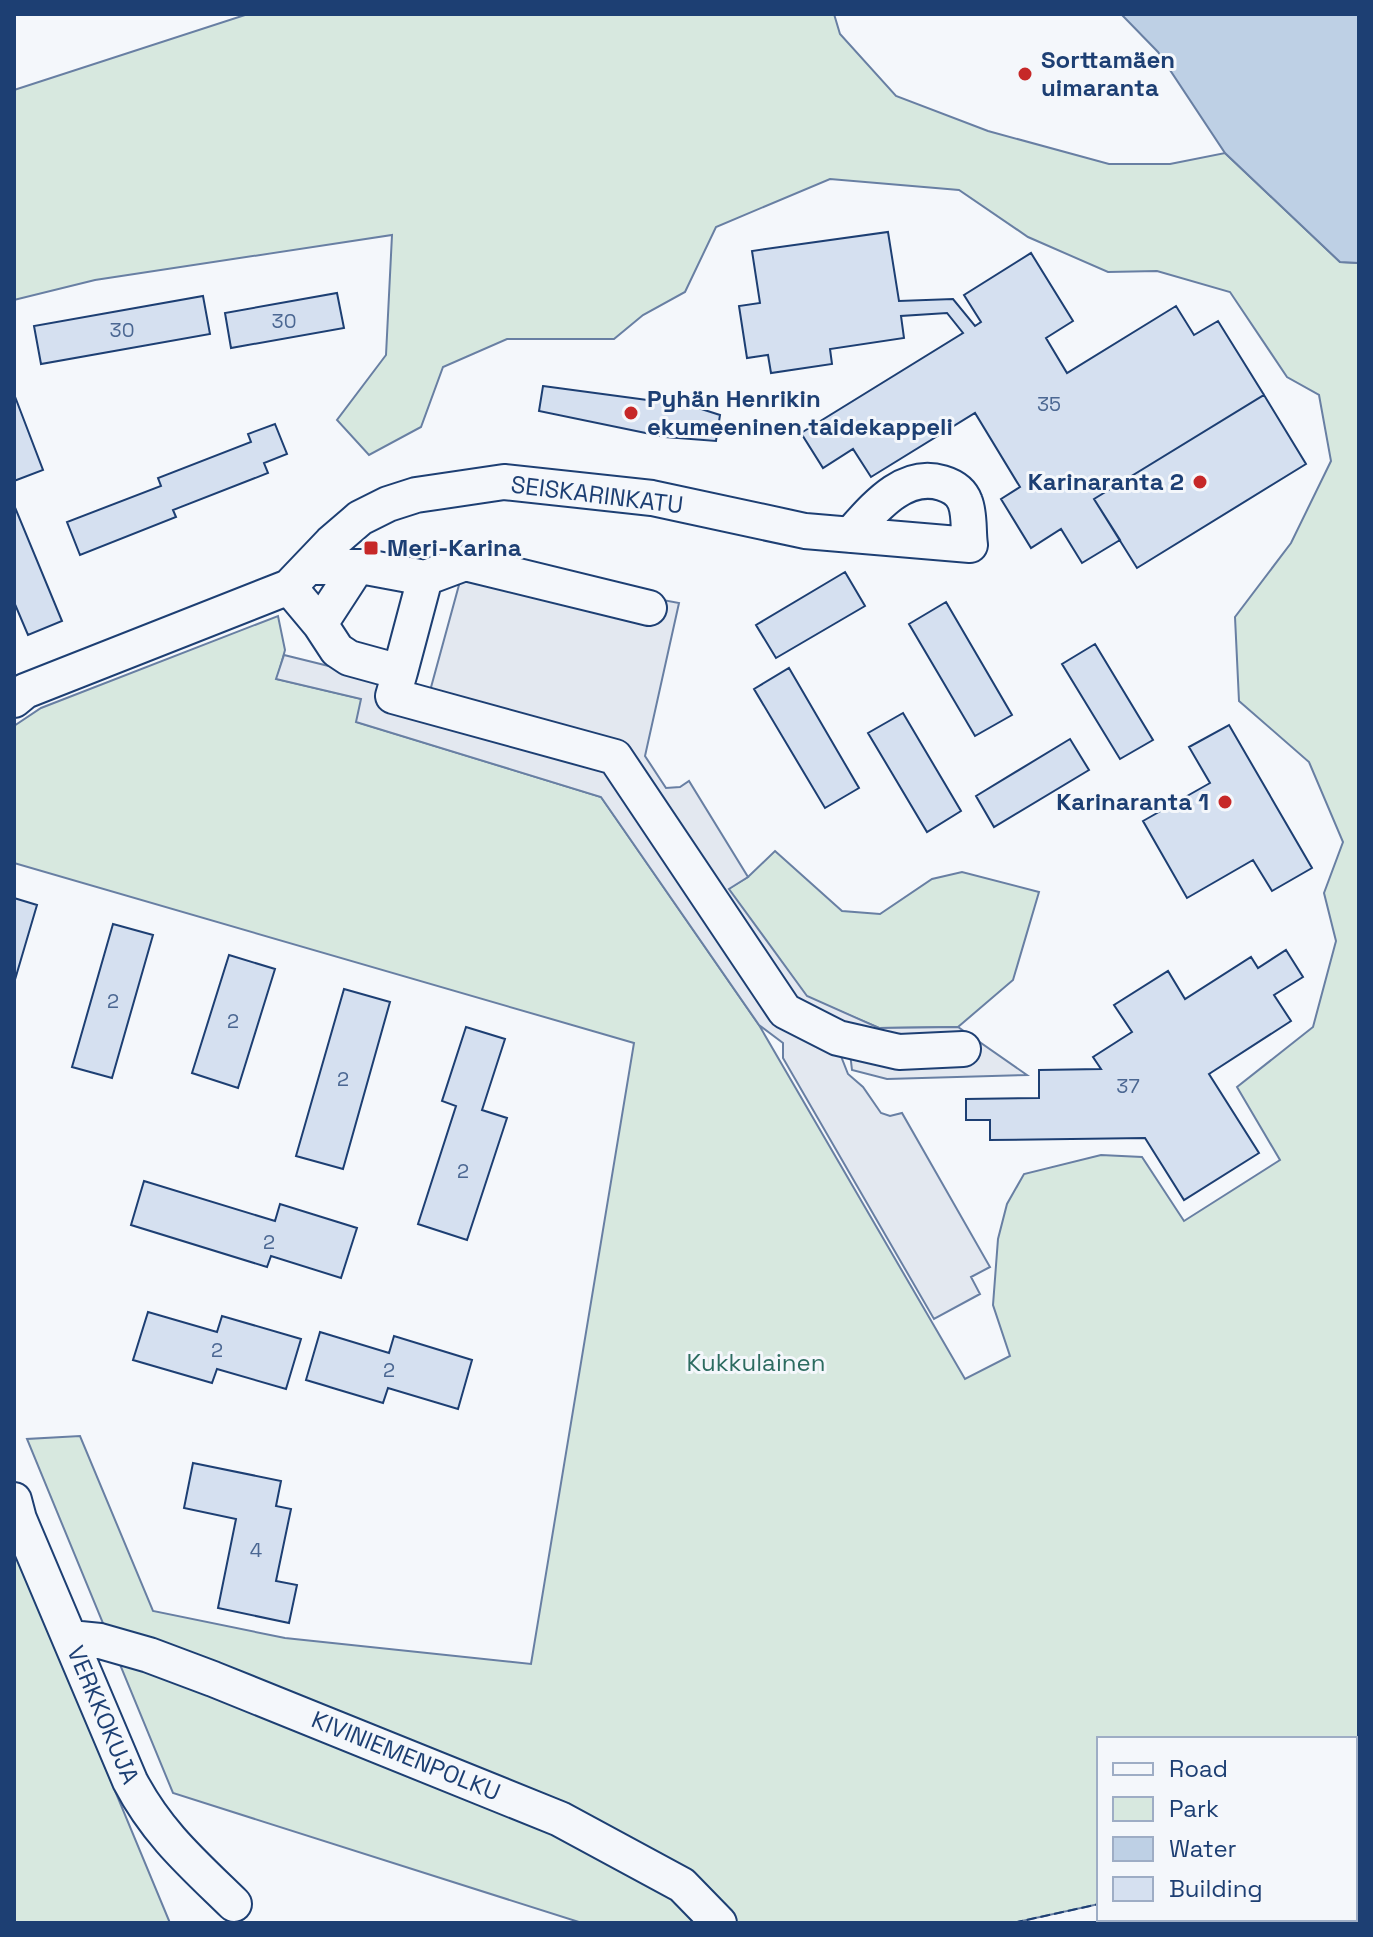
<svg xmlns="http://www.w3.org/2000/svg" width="1373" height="1937" font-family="'Space Grotesk',sans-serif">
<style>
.green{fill:#d7e8df;stroke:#687fa3;stroke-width:2}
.parking{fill:#e3e8f0;stroke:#687fa3;stroke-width:2}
.water{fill:#bed0e5;stroke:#687fa3;stroke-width:2}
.building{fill:#d5e0f0;stroke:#1d3f73;stroke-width:2}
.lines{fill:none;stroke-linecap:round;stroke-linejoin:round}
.minor-casing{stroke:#1d3f73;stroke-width:38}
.minor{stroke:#f4f7fb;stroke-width:34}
.fence{stroke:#1d3f73;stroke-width:2;stroke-dasharray:10 4;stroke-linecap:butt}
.poi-dot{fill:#c62828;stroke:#f4f7fb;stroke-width:3}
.labels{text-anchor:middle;stroke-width:6;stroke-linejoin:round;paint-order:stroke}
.number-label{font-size:20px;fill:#4b6792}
.poi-label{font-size:24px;font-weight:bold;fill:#1d3f73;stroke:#f4f7fb;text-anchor:start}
.street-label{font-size:24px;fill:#1d3f73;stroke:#f4f7fb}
.park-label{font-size:24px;fill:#2c6c60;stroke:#f4f7fb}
</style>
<rect width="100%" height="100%" fill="#f4f7fb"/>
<path class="green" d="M 248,14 L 834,14 L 840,34 L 896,96 L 988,131 L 1109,164 L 1170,164 L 1225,153 L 1340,262 L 1359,263 L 1359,1846 L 1355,1847 L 1355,1739 L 1099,1739 L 1099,1904 L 1013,1923 L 582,1923 L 173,1793 L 27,1439 L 80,1436 L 153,1611 L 285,1638 L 531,1664 L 634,1043 L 14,863 L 14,726 L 41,708 L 278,616 L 285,650 L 277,679 L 362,699 L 357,722 L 601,797 L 759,1025 L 965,1379 L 1010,1356 L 993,1305 L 998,1239 L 1007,1204 L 1024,1174 L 1101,1155 L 1142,1157 L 1184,1221 L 1280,1160 L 1237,1087 L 1313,1027 L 1336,941 L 1324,893 L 1343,842 L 1309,762 L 1239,701 L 1235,617 L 1291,543 L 1331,461 L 1319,395 L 1287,377 L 1230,292 L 1157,271 L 1108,272 L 1028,237 L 959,190 L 830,179 L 716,227 L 685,292 L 643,315 L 614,339 L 507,339 L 443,367 L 421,427 L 369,455 L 337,420 L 386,355 L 392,235 L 95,280 L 14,300 L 14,90 Z
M 775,851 L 842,911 L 880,914 L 932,879 L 962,872 L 1039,892 L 1013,980 L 958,1027 L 879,1028 L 807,997 L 728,889 L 748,877 Z
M 14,1548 L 170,1923 L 14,1923 Z"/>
<path class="parking" d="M 465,563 L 679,603 L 645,756 L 666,788 L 680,787 L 689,781 L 748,877 L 729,889 L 807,996 L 879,1028 L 958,1027 L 1027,1075 L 887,1079 L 852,1070 L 850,1053 L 839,1051 L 848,1074 L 863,1087 L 881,1113 L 890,1116 L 902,1113 L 990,1267 L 971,1277 L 980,1294 L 934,1319 L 783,1058 L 783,1043 L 759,1025 L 601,797 L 356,722 L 361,699 L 276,679 L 284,655 L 430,691 Z"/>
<path class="water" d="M 1121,14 L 1359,14 L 1359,263 L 1340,262 L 1225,153 L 1158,52 Z"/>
<path class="building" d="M 888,232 L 899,301 L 953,299 L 975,326 L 981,322 L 964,295 L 1031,253 L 1073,321 L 1046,338 L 1067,373 L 1176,306 L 1194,335 L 1218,321 L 1264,395 L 1094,499 L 1120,540 L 1082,563 L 1061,529 L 1031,548 L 1001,499 L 1020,487 L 975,413 L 871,477 L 853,449 L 823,468 L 801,433 L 963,333 L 947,313 L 901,316 L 904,338 L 830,349 L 832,364 L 771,373 L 768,355 L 747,358 L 739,306 L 760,303 L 752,251 Z
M 337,293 L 344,328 L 231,348 L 225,313 Z
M 203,296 L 210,334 L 41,364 L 34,326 Z
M 543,386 L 692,406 L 720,415 L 716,441 L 665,437 L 539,411 Z
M 14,394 L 43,470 L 14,481 Z
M 1264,395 L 1306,464 L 1137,568 L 1094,499 Z
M 275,424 L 287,454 L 264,463 L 268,473 L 173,510 L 176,517 L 80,555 L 67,522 L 161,486 L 158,478 L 251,442 L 248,434 Z
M 14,505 L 62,621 L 28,635 L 14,602 Z
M 845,572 L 865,606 L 776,658 L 756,625 Z
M 946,602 L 1012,715 L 975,736 L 909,624 Z
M 1095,644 L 1153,740 L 1120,759 L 1062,664 Z
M 789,668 L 859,788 L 825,808 L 754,689 Z
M 903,713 L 961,811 L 927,832 L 868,733 Z
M 1229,725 L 1312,868 L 1272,891 L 1253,860 L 1187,898 L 1143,821 L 1210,783 L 1189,747 Z
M 1070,739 L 1089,770 L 994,827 L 976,796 Z
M 14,898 L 37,905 L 14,983 Z
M 113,924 L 153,935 L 112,1078 L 72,1067 Z
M 1286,950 L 1303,977 L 1274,995 L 1291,1021 L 1209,1074 L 1259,1153 L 1184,1200 L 1145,1138 L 990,1140 L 990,1120 L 966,1120 L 966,1099 L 1039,1098 L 1039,1070 L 1101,1069 L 1093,1057 L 1132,1032 L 1114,1005 L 1168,971 L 1185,999 L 1251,957 L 1258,968 Z
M 229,955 L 275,969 L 238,1088 L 192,1073 Z
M 344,989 L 390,1002 L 343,1169 L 296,1156 Z
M 466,1027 L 505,1039 L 482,1110 L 507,1118 L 467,1240 L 418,1224 L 456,1106 L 442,1101 Z
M 144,1181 L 275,1221 L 280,1204 L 357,1228 L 341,1278 L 271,1256 L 267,1267 L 131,1225 Z
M 148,1312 L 217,1332 L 222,1316 L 301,1339 L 286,1389 L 217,1369 L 212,1383 L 133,1360 Z
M 320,1332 L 389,1353 L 394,1336 L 472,1360 L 458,1409 L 388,1388 L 383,1403 L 306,1380 Z
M 193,1463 L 281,1481 L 276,1506 L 291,1509 L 276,1581 L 297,1585 L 289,1623 L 218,1608 L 236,1519 L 184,1508 Z"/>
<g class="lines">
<g class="minor-casing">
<path id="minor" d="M 311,567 L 366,567 L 425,578 L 465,563 L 649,608
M 289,587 L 320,624 L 337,650 L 349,658 L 400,672 L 425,578
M 320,624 L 357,567
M 400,672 L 393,696 L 615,757 L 785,1011 L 838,1038 L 899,1052 L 963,1049
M 14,700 L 25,691 L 289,587 L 331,543 L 360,518 L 388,504 L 416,495 L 504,482 L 652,498 L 805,531 L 970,545 C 968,532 970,514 965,502 C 961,491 952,486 942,483 C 903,471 873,510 850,535
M 14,1500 L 19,1519 L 130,1781 C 157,1833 193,1864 234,1904
M 70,1638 L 100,1641 L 149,1655 L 213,1679 L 560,1819 L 682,1885 L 719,1923"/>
</g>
<use href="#minor" class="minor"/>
<path class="fence" d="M 1355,1847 L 1359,1846
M 1013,1923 L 1099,1904"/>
</g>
<g class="poi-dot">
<circle cx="1025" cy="74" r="8"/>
<circle cx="631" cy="413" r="8"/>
<circle cx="1200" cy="482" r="8"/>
<rect x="363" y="540" width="16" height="16" rx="4"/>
<circle cx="1225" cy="802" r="8"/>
</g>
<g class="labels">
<g class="number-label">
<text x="284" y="328">30</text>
<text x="122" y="337">30</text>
<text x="1049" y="411">35</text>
<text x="113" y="1008">2</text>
<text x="233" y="1028">2</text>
<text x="343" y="1086">2</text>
<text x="1128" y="1093">37</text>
<text x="463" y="1178">2</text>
<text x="269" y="1249">2</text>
<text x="217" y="1357">2</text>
<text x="389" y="1377">2</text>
<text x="256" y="1557">4</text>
</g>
<g class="poi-label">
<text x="1041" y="68">Sorttamäen<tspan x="1041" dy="28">uimaranta</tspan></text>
<text x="647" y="407">Pyhän Henrikin<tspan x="647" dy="28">ekumeeninen taidekappeli</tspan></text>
<text x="1184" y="490" text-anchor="end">Karinaranta 2</text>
<text x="387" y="556">Meri-Karina</text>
<text x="1209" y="810" text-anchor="end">Karinaranta 1</text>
</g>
<g class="street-label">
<text transform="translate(597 495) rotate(7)" y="8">SEISKARINKATU</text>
<text transform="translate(103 1715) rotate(67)" y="8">VERKKOKUJA</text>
<text transform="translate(406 1756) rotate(22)" y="8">KIVINIEMENPOLKU</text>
</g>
<g class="park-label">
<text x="756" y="1371">Kukkulainen</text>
</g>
</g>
<rect width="1373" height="1937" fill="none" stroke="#1d3f73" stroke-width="32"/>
<rect x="1097" y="1737" width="260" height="184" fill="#f4f7fb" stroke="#9eadc5" stroke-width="2"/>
<rect x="1113" y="1763" width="40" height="12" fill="#f4f7fb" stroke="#9eadc5" stroke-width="2"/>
<text x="1169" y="1777" font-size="24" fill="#1d3f73">Road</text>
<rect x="1113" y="1797" width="40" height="24" fill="#d7e8df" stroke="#9eadc5" stroke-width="2"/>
<text x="1169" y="1817" font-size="24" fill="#1d3f73">Park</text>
<rect x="1113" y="1837" width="40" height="24" fill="#bed0e5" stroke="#9eadc5" stroke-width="2"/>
<text x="1169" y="1857" font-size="24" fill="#1d3f73">Water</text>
<rect x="1113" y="1877" width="40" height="24" fill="#d5e0f0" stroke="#9eadc5" stroke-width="2"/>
<text x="1169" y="1897" font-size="24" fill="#1d3f73">Building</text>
</svg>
